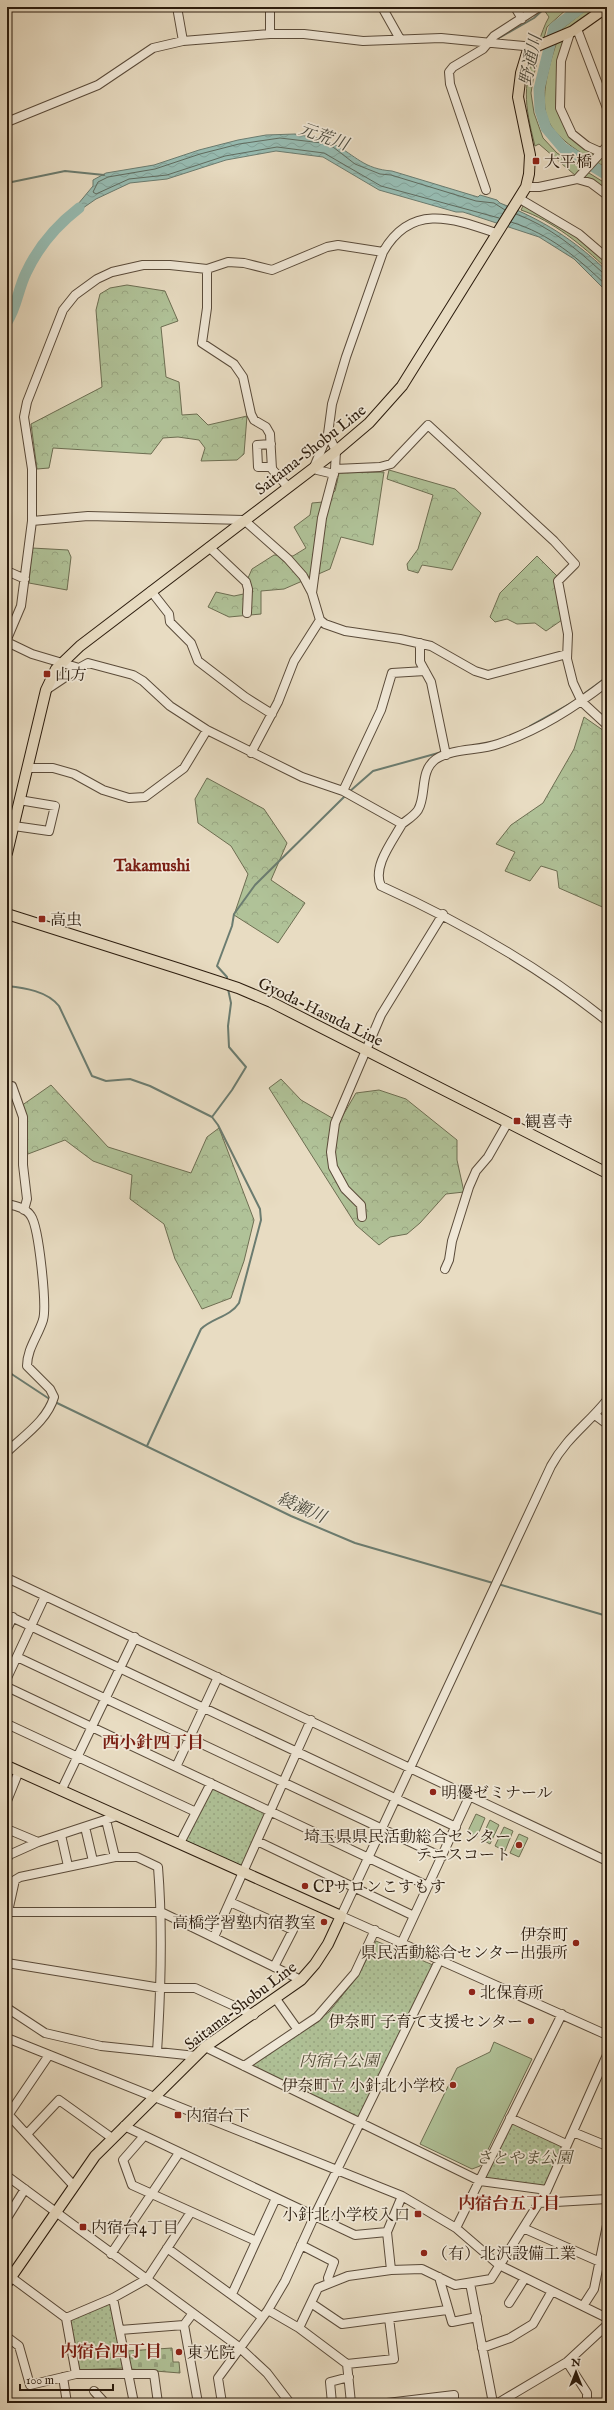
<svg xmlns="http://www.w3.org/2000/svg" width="614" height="2410" font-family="'IM FELL English','Noto Serif JP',serif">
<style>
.grass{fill:#b0c298;stroke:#6d6e52}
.forest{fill:url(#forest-crowns);stroke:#6d6e52}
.cemetery{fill:url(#cemetery-stones);stroke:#6d6e52}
.park{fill:url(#park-dots);stroke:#6d6e52}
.water{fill:url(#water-waves);stroke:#6b7c70}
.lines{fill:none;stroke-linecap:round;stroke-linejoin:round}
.shore{stroke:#606c60;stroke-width:1}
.stream{stroke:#6b7c70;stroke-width:2}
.river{stroke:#97bcb2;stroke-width:11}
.minor-casing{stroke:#5a4b3a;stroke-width:10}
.major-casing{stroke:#2a1b0d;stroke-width:12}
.minor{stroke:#f0e8d7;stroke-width:8}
.major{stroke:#e8dcc2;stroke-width:10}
.poi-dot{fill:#8f2418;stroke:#f0e8d7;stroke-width:1.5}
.labels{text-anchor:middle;stroke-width:3.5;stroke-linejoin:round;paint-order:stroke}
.poi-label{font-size:16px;fill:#2a1b0d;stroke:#f0e8d7;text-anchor:start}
.street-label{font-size:16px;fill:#2a1b0d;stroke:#f0e8d7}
.park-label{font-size:16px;font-style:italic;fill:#524d37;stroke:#f0e8d7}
.water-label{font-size:17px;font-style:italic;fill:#4b4b3f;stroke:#f0e8d7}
.neighbourhood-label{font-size:17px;font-weight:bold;fill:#7a1f14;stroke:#f0e8d7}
</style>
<defs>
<pattern id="forest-crowns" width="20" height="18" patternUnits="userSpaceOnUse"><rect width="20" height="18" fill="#b0c298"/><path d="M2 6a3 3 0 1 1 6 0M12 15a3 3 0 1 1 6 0" fill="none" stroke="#98a682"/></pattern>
<pattern id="cemetery-stones" width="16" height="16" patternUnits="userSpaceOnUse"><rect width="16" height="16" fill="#b0c298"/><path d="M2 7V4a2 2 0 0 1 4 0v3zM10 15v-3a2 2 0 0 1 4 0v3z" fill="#98a682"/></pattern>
<pattern id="park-dots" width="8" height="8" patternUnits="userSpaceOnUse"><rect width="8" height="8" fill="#b0c298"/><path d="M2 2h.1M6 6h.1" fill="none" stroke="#98a682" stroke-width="1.8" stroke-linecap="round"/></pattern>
<pattern id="water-waves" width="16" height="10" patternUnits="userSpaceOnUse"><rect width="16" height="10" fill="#97bcb2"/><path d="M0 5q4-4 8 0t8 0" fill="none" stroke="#82a198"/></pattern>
</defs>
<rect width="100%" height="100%" fill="#e8dcc2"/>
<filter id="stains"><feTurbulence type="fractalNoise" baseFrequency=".005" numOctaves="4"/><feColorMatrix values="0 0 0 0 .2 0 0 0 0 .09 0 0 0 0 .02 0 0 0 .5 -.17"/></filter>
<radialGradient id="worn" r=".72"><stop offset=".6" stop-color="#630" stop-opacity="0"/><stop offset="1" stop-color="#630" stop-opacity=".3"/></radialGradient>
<path class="grass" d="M 548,7 L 569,7 L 547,27 L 534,74 L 531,93 L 534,113 L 543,138 L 557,153 L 605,183 L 607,192 L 576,176 L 539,144 L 535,146 C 524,102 522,86 538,43 C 542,34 544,25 549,17 L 544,10 Z
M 590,7 L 603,7 L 566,31 L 557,67 L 556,104 L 572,137 L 607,156 L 607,168 C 588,157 554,140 547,117 C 539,94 552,55 560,33 L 563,28 Z
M 524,204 L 584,239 L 607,261 L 607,269 C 582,245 553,221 521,210 Z
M 476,1814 L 485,1818 L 477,1837 L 467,1833 Z
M 490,1820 L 499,1825 L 490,1844 L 481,1839 Z
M 504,1827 L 513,1831 L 505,1851 L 495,1846 Z
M 519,1834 L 528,1838 L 519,1857 L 510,1853 Z
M 494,2042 L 532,2059 L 480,2166 L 472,2169 L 420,2144 L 457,2068 L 490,2052 Z"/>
<path class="forest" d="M 127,285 L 165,291 L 178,321 L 161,327 L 166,377 L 179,382 L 182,415 L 197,414 L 208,425 L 247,416 L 244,454 L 237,460 L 201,461 L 205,448 L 199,440 L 178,437 L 163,438 L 151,454 L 53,448 L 49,468 L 37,469 L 31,424 L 102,387 L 96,310 L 100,294 L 110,288 Z
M 389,470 L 455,489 L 481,513 L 452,570 L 422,565 L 418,573 L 408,570 L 407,564 L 418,549 L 433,495 L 387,479 Z
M 384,472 L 373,545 L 341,537 L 330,569 L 284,589 L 261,591 L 261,614 L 229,617 L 208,607 L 216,592 L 234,596 L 253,592 L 248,578 L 252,569 L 274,555 L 293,556 L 306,548 L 294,527 L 310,515 L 312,503 L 323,502 L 335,491 L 339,473 Z
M 32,548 L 68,550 L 71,557 L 67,590 L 29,583 Z
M 537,556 L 558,577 L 562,620 L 546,631 L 535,623 L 517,624 L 507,619 L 495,622 L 490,617 L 500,593 Z
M 584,717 L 607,733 L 607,909 L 559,888 L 557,871 L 541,866 L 530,881 L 505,871 L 515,852 L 496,844 L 511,825 L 543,803 L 574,749 Z
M 207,778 L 264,809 L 287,843 L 271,880 L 305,903 L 278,943 L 234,915 L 248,874 L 231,846 L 198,823 L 195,799 Z
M 281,1079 L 301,1100 L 339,1122 L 356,1093 L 379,1090 L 406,1099 L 457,1140 L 457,1160 L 464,1192 L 446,1194 L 420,1223 L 407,1234 L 390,1237 L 379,1245 L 356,1225 L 269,1088 Z
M 51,1085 L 108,1147 L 191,1173 L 207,1137 L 219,1128 L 254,1220 L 244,1261 L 231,1298 L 202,1309 L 175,1259 L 164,1224 L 130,1199 L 132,1175 L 93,1161 L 65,1140 L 28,1154 L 21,1106 Z"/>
<path class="cemetery" d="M 172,2348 L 173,2362 L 179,2362 L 180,2373 L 130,2369 L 127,2351 Z"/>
<path class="park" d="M 211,1783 L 270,1811 L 243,1872 L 180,1843 Z
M 376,1941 L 433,1965 L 360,2118 L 251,2067 L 251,2064 L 329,2012 L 358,1976 Z
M 510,2118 L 566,2144 L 547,2190 L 480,2181 Z
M 111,2301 L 124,2368 L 77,2370 L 69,2320 Z"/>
<path class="water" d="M 295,134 C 307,137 323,137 334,144 C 356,156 364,169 392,171 L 478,197 L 480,195 L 497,200 L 500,203 C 543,220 573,239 607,271 L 607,292 L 574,259 L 539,237 L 463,212 L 456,212 L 379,190 L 323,157 L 276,151 L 226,160 L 167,179 L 130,183 L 96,199 L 63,222 L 93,186 L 93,180 L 106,173 L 154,165 L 199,150 L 238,140 L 266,135 Z"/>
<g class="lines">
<path class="shore" d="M 516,214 C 549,226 577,249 603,273 L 607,274
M 499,218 L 381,186 L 324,153 L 277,147 L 225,156 L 167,175 L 129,179 L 96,194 L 93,192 L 98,182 L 108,177 L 155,169 L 200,154 L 239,144 L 280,138 L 322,143 L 333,147 L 355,164 L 380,174 L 391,175 L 476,201 L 494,203 L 505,210
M 511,222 C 550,234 578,258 607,286"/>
<path class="stream" d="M 499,38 L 534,18 L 546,7
M 7,183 L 65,171 L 104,175
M 585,693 L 607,677
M 530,726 L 573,702
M 349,792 L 373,771 L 442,752
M 227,981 L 227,977 L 217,966 L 232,926 L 234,914 L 255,885 L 346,795
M 7,986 C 25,988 47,991 59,1006 L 92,1076 L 106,1081 L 130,1079 L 150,1086 L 212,1117 L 218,1125 L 260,1209 L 261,1220 L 239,1303 C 230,1317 212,1318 201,1329 L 147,1446
M 212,1117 L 232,1090 L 246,1067 L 229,1047 L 228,1026 L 231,1003 L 228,989
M 7,1371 L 51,1400
M 55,1402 L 291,1516 L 355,1543 L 493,1583
M 498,1584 L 607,1616"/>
<path class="river" d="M 582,7 L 554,28 L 539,89 L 540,110 L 546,128 L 563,148 L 607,175
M 7,322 C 17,307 18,289 26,273 C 38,247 57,225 79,208"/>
<g class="minor-casing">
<path id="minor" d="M 177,7 L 183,41
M 270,7 L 270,34
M 382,7 L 400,39
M 515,7 L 522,19
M 577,29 L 607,108
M 570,33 L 561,61 L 560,108 L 572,134 L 587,146 L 607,155
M 7,122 L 98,85 L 153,48 L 183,41 L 270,34 L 304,34 L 363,41 L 441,38 L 524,46 L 530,50
M 577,179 L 591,183 L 607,195
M 526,187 L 539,187 L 577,179 L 607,146
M 486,190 L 450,84 L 449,72 L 453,67 L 483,49 L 494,36 L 539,7
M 520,199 L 579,234 L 607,258
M 207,269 L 207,308 L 202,343 L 234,364 L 243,377 L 251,414 L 254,420 L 266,427 L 270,434 L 272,469 L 287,486
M 271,444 L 257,445 L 258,467 L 272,467
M 335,469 L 380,467 L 391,464 L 428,425 L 554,541 L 575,564 L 558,581 L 568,634 L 567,659 L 573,683 L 582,702 L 607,725
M 334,474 L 317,470 L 314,467 L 328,434 L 332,404 L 346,357 L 383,252 C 411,203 452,218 496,233
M 32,521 L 88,516 L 244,520 L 288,559 L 303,576 L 312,593 L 320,620 L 325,624 L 345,631 L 400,639 L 431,646 L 475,671 L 488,675 L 567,654
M 209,547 L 246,582 L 248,589 L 247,613
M 7,571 L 25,579
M 151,591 L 169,614 L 170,622 L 191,643 L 198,661 L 245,697 L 272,714
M 312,593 L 322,518 L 335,469 L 336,451 L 328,434
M 7,639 L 21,606 L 32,521 L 32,469 L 24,417 L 27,402 L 63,310 L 75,295 L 97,279 L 112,272 L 143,265 L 170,265 L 207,269 L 228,262 L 244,263 L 272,270 L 327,247 L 338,245 L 383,252
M 7,642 L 32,654 L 79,668 L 88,663 L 133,675 L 143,681 L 170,706 L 207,730 L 302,777 L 343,791 L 402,824 C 392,842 372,867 381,886 C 463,923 537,965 607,1021
M 420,643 L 420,662 L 431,682 L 446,755
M 46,690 L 79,668
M 251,753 L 278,702 L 294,661 L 320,620
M 27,768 L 53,768 L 74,774 L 103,790 L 129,798 L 145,797 L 184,768 L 207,730
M 343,791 L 381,710 L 392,673 L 425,671
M 402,824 C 407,820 414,816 418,810 C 427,795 419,771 436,759 C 453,748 479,751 498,744 C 537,731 575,707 607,682
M 14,826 L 49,831 L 55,806 L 19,800
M 7,1086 L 12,1086 L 23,1117 L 23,1165 L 27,1199 L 24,1210
M 7,1204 C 16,1206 26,1208 31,1216 C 39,1228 47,1306 43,1320 C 38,1336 27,1349 27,1366 L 50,1389 L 54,1397 C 47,1421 23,1436 7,1452
M 362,1217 L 361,1205 L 345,1189 L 333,1167 L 331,1152 L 335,1123 L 381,1015 L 443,914
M 445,1269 L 449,1260 L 452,1241 L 469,1187 L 476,1171 L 488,1157 L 508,1122
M 607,1400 C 587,1425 567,1437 551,1466 L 341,1916 L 607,2035
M 595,1415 L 607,1424
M 7,1578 L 607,1861
M 7,1615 L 456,1827
M 7,1629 L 13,1617
M 17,1657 L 442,1857
M 7,1678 L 45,1596
M 7,1687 L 428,1886
M 7,1724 L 196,1812
M 176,1767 L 218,1677
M 61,1791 L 135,1637
M 7,1801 L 19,1771
M 106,1820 L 115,1857
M 85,1827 L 93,1861
M 7,1829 L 38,1842
M 61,1835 L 68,1866
M 257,1841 L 414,1916
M 180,1843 L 211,1783
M 7,1859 L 9,1855 L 38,1842 L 117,1816
M 230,1902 L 293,1930 L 274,1967
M 7,1912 L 161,1912 L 301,1980
M 7,1916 L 15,1880 L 20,1877 L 115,1857 L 137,1857 L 158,1867 C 163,1929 161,1990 157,2052
M 214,1937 L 311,1720
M 402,1942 L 470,1795
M 7,1963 L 161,1988 L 195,1988 L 254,2015
M 276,1999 L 298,2030
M 7,2008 L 45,2033 L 101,2046 L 196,2056
M 7,2038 L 402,2196 L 456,2228 L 499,2265 L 607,2318
M 205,2047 L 480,2181 L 547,2190
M 244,2066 L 317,2017 L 355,1973 L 375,1930
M 7,2113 L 73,2185
M 9,2114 L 49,2055
M 510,2118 L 566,2144
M 124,2126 L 355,2235 L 387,2232
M 573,2132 L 607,2146
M 27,2134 L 59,2100 L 112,2138
M 144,2136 L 123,2160 L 132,2185 L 256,2241
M 7,2176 L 239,2347 L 267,2373 L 290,2403
M 539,2203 L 607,2199
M 7,2218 L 25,2189
M 456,2228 L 562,2014
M 523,2228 L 600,2262
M 301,2245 L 334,2262 L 328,2278 L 329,2283
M 167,2248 L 262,2317
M 111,2254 L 179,2153
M 391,2270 L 387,2232 L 402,2196
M 8,2275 L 66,2318 L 76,2374
M 439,2277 L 452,2322 L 477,2317
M 470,2283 L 493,2403
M 232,2294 L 276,2198
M 113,2298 L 134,2403
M 311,2303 L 342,2324 L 447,2310
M 509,2303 L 525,2278
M 583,2306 L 594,2289 L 607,2225
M 268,2310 L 299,2328 L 347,2364 L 394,2359 L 389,2318
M 66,2318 L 113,2298 L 147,2279 L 191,2212
M 184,2325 L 198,2403
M 299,2328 L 318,2288 L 348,2276 L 391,2270 L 422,2269 L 455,2285 L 491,2279 L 547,2190 L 607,2055
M 120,2330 L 184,2325 L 193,2313
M 7,2337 L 19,2346 L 30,2385 L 76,2374 L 154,2374 L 158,2403
M 482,2348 L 510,2338 L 533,2324 L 552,2291
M 567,2362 L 587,2393 L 587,2403
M 347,2364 L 351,2403
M 63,2377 L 67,2403
M 94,2391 L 105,2403
M 222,2403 L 218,2378 L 268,2310 L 285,2281 L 314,2217 L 440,1959
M 332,2403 L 330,2382 L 349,2377
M 387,2403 L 454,2395 L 454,2403
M 498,2403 L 567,2362 L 607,2325"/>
</g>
<g class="major-casing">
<path id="major" d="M 7,853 L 46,690 L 56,669 L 80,646 L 336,451 L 369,423 L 402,386 L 526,187 L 529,174 L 530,155 L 518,97 L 521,73 L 527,53 L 535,47 L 573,31 L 607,7
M 7,914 L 180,969 L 238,988 L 271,1002 L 607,1173
M 7,1766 L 341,1916 L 328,1944 L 315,1964 L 301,1980 L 205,2047 L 95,2156 L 7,2283"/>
</g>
<use href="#minor" class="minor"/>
<use href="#major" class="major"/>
</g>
<g class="poi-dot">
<rect x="532" y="157" width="8" height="8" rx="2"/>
<rect x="43" y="670" width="8" height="8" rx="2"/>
<rect x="38" y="915" width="8" height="8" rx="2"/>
<rect x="513" y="1117" width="8" height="8" rx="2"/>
<circle cx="433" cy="1792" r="4"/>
<circle cx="519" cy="1845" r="4"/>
<circle cx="305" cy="1886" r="4"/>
<circle cx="324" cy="1922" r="4"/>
<circle cx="576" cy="1943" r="4"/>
<circle cx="472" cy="1992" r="4"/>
<circle cx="531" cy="2021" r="4"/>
<circle cx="453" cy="2085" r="4"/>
<rect x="174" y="2111" width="8" height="8" rx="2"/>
<rect x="414" y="2210" width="8" height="8" rx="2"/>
<rect x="79" y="2223" width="8" height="8" rx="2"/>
<circle cx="424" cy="2253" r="4"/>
<circle cx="179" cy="2352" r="4"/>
</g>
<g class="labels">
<g class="poi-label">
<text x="544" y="167">大平橋</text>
<text x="55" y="680">山方</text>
<text x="50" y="925">高虫</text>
<text x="525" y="1127">観喜寺</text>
<text x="441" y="1798">明優ゼミナール</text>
<text x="511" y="1842" text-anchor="end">埼玉県県民活動総合センター<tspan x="511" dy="18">テニスコート</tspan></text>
<text x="313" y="1892">CPサロンこすもす</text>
<text x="316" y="1928" text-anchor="end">高橋学習塾内宿教室</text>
<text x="568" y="1940" text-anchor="end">伊奈町<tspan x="568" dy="18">県民活動総合センター出張所</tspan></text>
<text x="480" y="1998">北保育所</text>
<text x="523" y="2027" text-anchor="end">伊奈町 子育て支援センター</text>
<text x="445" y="2091" text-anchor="end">伊奈町立 小針北小学校</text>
<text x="186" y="2121">内宿台下</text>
<text x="410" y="2220" text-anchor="end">小針北小学校入口</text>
<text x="91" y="2233">内宿台4丁目</text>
<text x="432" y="2259">（有）北沢設備工業</text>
<text x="187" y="2358">東光院</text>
</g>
<g class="street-label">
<text transform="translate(310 449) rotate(-38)" y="6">Saitama-Shobu Line</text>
<text transform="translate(321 1011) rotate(26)" y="6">Gyoda-Hasuda Line</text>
<text transform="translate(240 2005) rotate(-37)" y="6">Saitama-Shobu Line</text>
</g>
<g class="park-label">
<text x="339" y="2066">内宿台公園</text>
<text x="524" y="2163">さとやま公園</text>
</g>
<g class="water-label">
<text transform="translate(530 60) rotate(-78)" y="6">野通川</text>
<text transform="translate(324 136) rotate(20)" y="6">元荒川</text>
<text transform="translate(302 1507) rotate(24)" y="6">綾瀬川</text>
</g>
<g class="neighbourhood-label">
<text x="152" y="871">Takamushi</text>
<text x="153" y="1748">西小針四丁目</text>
<text x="509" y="2209">内宿台五丁目</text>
<text x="111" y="2357">内宿台四丁目</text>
</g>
</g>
<rect width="614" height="2410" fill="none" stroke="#e8dcc2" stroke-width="24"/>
<rect x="8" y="8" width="598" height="2394" fill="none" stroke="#2a1b0d" stroke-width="2"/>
<rect x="12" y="12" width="590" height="2386" fill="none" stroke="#2a1b0d"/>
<g transform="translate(576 2372)" stroke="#f0e8d7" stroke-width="3" paint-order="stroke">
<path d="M0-3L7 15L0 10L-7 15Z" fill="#2a1b0d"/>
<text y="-6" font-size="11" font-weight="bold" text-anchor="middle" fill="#2a1b0d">N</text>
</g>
<path d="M20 2384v6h93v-6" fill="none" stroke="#2a1b0d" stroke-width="2"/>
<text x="26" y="2384" font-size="12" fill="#2a1b0d" stroke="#f0e8d7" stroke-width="3" paint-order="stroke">100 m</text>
<rect width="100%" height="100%" filter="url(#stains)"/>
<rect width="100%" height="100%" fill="url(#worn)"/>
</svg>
